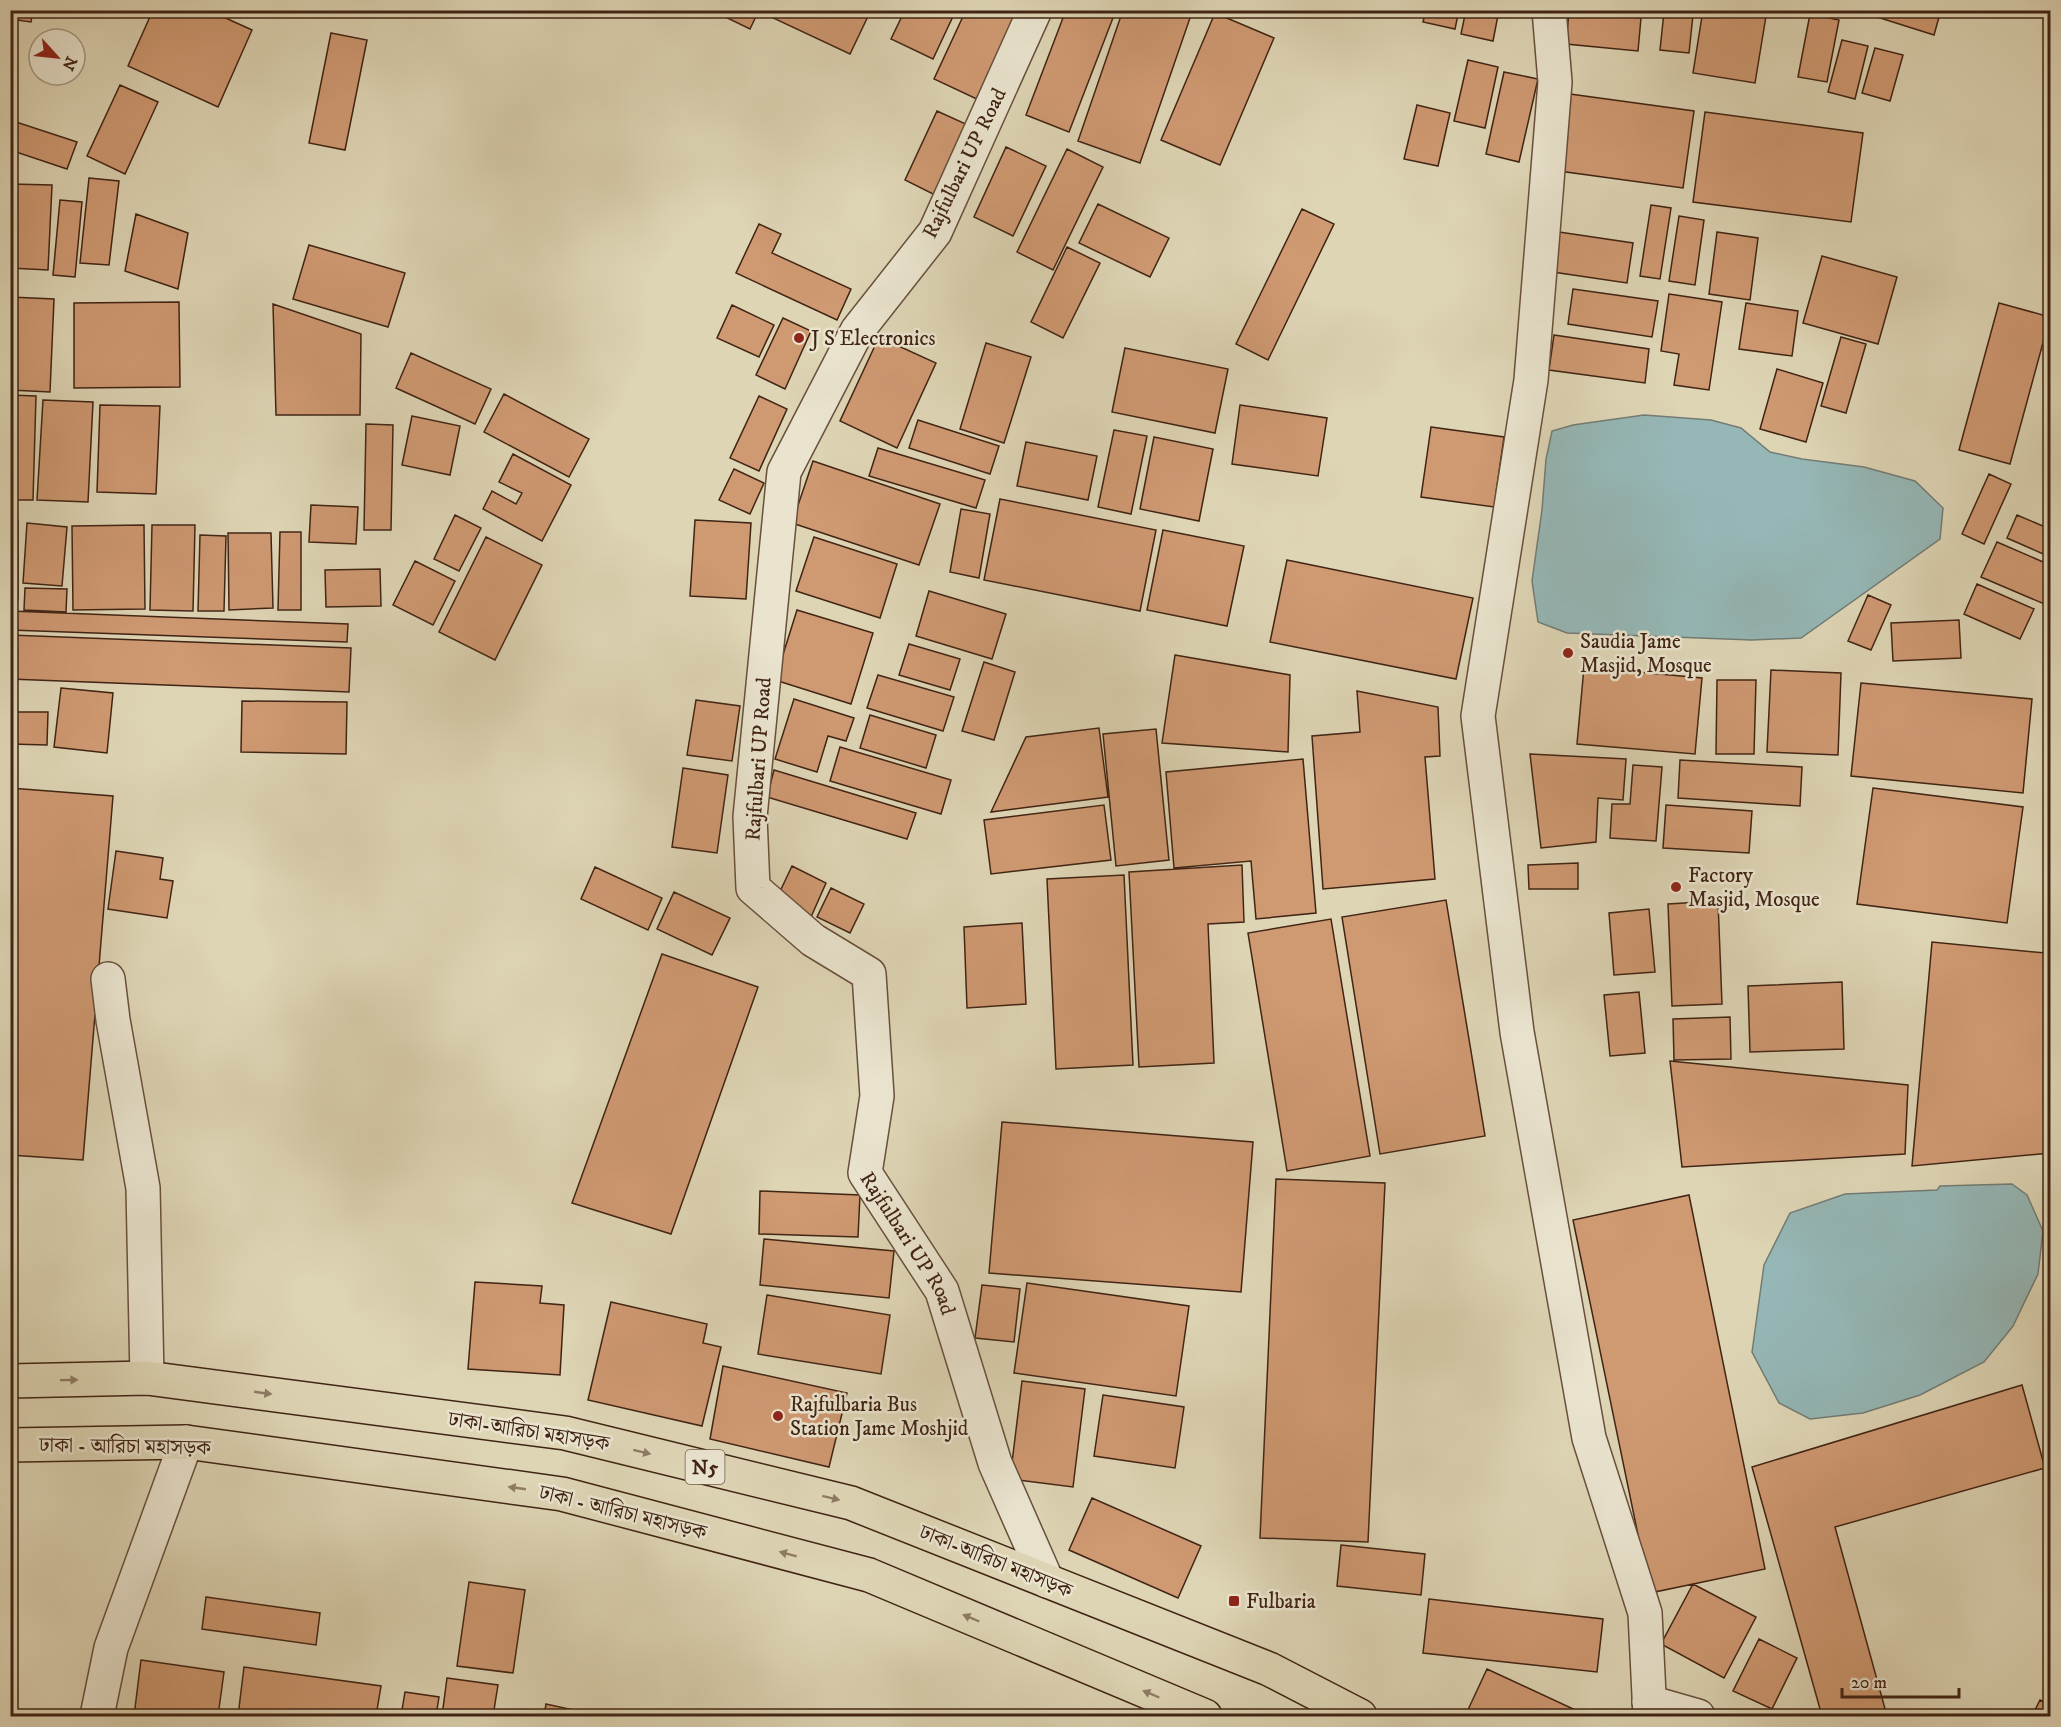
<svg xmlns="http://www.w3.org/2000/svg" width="2061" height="1727" font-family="'IM FELL DW Pica','Noto Serif Bengali',serif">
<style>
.water{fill:#95b7b6;stroke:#737c75;stroke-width:1.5}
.building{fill:#cf9972;stroke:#402414;stroke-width:1.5}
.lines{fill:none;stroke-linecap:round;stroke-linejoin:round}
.minor-casing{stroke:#68503c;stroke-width:36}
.highway-casing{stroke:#402414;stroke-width:36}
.minor{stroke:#eae4cf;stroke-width:33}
.highway{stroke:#ded5b5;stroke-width:33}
.oneway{fill:#8f7c64}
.poi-dot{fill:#8f2418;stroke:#eae4cf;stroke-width:2}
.labels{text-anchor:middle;stroke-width:5;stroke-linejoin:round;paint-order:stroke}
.shield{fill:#eae4cf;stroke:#735e4c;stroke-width:1.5}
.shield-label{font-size:20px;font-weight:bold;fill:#402414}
.street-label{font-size:21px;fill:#402414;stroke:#eae4cf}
.poi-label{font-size:21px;fill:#402414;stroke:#eae4cf;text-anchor:start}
</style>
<rect width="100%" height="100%" fill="#ded5b5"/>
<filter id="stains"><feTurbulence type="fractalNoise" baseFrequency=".00333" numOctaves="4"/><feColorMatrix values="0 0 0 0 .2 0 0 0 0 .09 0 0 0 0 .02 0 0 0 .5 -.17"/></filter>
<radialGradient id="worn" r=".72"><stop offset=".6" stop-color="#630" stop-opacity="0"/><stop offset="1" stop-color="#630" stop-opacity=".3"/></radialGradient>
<path class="water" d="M 1644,415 L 1711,420 L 1741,428 L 1770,452 L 1802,459 L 1864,467 L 1915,481 L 1943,508 L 1940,539 L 1801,638 L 1752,640 L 1567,633 L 1538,622 L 1532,581 L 1542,510 L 1546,459 L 1552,431 L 1573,425 Z
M 2012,1184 L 2027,1195 L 2043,1231 L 2038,1274 L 2013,1326 L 1984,1362 L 1920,1395 L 1863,1413 L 1810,1419 L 1779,1403 L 1752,1352 L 1764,1265 L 1790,1213 L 1845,1194 L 1937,1190 L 1940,1186 Z"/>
<path class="building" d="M 10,10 L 33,10 L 31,22 L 10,19 Z
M 153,10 L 208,10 L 252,30 L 218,107 L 128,66 Z
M 711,10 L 759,10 L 750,29 Z
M 774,10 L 871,10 L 850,54 L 771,17 Z
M 905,10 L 956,10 L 933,59 L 891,39 Z
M 966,10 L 1022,10 L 981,101 L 934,79 Z
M 1066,10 L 1116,10 L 1069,132 L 1026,115 Z
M 1123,10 L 1177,10 L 1191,15 L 1140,163 L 1078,141 Z
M 1337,10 L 1369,10 L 1368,17 Z
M 1426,10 L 1459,10 L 1455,29 L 1423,22 Z
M 1466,10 L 1499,10 L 1493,41 L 1461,34 Z
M 1703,10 L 1767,10 L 1755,83 L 1693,73 Z
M 1855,10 L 1941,10 L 1934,35 Z
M 1569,11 L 1641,18 L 1638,51 L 1566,44 Z
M 1664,12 L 1693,15 L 1689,53 L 1660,50 Z
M 1215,13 L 1274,38 L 1220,165 L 1161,140 Z
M 1810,14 L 1839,20 L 1827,82 L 1798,77 Z
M 331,33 L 367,40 L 345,150 L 309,143 Z
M 1842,40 L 1868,46 L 1855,99 L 1828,92 Z
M 1875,48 L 1903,55 L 1890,101 L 1862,93 Z
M 1468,60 L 1498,67 L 1485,128 L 1454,121 Z
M 1504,72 L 1538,79 L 1519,162 L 1486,154 Z
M 120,85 L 158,102 L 125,174 L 87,156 Z
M 1570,94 L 1694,111 L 1683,188 L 1559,171 Z
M 1417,105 L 1450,113 L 1438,166 L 1404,159 Z
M 937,111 L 968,125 L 935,195 L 905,180 Z
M 1705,112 L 1863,133 L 1851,222 L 1693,202 Z
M 10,120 L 77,142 L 67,169 L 10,150 Z
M 1006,147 L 1046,166 L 1013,236 L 974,217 Z
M 1067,149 L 1103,167 L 1053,270 L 1017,252 Z
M 89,178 L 119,181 L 109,265 L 80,263 Z
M 10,184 L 52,185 L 48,270 L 10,268 Z
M 60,200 L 82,202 L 75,277 L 53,275 Z
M 1098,204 L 1169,238 L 1150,277 L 1079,243 Z
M 1651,205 L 1671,208 L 1660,279 L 1640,276 Z
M 1302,209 L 1334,224 L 1268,360 L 1236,344 Z
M 136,214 L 188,233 L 178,289 L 125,271 Z
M 1679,216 L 1704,220 L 1695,285 L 1669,281 Z
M 759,224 L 781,234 L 772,253 L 851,289 L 837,320 L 736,273 Z
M 1559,232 L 1633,243 L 1627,283 L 1553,272 Z
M 1717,232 L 1758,238 L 1750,300 L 1709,294 Z
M 309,245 L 405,273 L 388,327 L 293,299 Z
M 1067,247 L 1100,263 L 1063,338 L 1031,322 Z
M 1822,256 L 1897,277 L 1878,344 L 1803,323 Z
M 1573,289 L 1658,301 L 1652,337 L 1568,324 Z
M 1669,294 L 1722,302 L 1709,390 L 1674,385 L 1679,354 L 1661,351 Z
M 10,297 L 54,299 L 50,392 L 10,390 Z
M 179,302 L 180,387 L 74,388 L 74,303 Z
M 1746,303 L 1798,311 L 1792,356 L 1739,349 Z
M 1999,303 L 2050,317 L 2010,464 L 1959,450 Z
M 273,304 L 361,334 L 360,415 L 276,415 Z
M 732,305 L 774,325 L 759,357 L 717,338 Z
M 783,318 L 811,331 L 785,389 L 756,375 Z
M 1554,335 L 1649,349 L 1645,383 L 1549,370 Z
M 879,337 L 936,363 L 897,448 L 840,421 Z
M 1841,337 L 1866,344 L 1846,413 L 1821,406 Z
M 986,343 L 1031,357 L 1004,443 L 960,429 Z
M 1125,348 L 1228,369 L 1215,433 L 1112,412 Z
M 411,353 L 491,389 L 475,424 L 396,388 Z
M 1777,369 L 1823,383 L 1806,442 L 1760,429 Z
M 504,394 L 589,439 L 569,477 L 484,432 Z
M 10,395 L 36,396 L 33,500 L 10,500 Z
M 759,396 L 787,409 L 759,471 L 730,458 Z
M 43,400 L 93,402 L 88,502 L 37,500 Z
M 100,405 L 160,406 L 156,494 L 97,492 Z
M 1240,405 L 1327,418 L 1318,476 L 1232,464 Z
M 412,416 L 460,426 L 450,475 L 402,465 Z
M 918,420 L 999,446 L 990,474 L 909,448 Z
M 366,424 L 393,425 L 391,530 L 364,530 Z
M 1431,427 L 1504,437 L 1494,507 L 1421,497 Z
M 1114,430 L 1147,436 L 1131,514 L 1098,507 Z
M 1154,437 L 1213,449 L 1199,521 L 1140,509 Z
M 1026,442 L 1097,456 L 1088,500 L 1017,486 Z
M 878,448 L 985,480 L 976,508 L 869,476 Z
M 513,454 L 571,485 L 542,541 L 483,509 L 492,491 L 516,504 L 522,493 L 499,482 Z
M 813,461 L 940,504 L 919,565 L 792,523 Z
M 734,469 L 764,483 L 750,514 L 719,500 Z
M 1989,474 L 2011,484 L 1984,544 L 1962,534 Z
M 1000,499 L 1156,530 L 1140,611 L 984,580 Z
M 311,505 L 358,507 L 356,544 L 309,542 Z
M 961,509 L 990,514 L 979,578 L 950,572 Z
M 455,515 L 481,528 L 459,571 L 434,559 Z
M 2017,515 L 2050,529 L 2050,557 L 2007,538 Z
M 10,520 L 18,520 L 18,600 L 10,600 Z
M 695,520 L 751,523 L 746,599 L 690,596 Z
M 27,523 L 67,527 L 62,586 L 23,583 Z
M 144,525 L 145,609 L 73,610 L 72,526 Z
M 152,525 L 195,525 L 193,611 L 150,610 Z
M 1163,530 L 1244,546 L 1227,626 L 1147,610 Z
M 280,532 L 301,532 L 301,610 L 278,610 Z
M 228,533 L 271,533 L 273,608 L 229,610 Z
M 200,535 L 226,536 L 224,611 L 198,611 Z
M 486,537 L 542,565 L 495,660 L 439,632 Z
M 814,537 L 897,564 L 880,618 L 796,591 Z
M 1997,542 L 2050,565 L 2049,606 L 1981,577 Z
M 1287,560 L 1473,598 L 1456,679 L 1270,642 Z
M 415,561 L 455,581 L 433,625 L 393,605 Z
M 380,569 L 381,606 L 326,607 L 325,570 Z
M 1977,584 L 2034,609 L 2020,639 L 1964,614 Z
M 25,588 L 67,589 L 66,612 L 24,610 Z
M 929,591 L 1006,614 L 992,659 L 916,636 Z
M 1868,595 L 1891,605 L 1871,650 L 1848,641 Z
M 797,610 L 873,633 L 851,704 L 775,680 Z
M 10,611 L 348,624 L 347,642 L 10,630 Z
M 1959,620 L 1961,658 L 1893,661 L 1891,623 Z
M 10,635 L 351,648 L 349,692 L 10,679 Z
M 909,644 L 960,659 L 950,690 L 899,675 Z
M 1175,655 L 1290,675 L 1288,752 L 1162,743 Z
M 984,662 L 1015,672 L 994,740 L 962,731 Z
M 1584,667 L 1702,678 L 1695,754 L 1577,744 Z
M 1771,670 L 1841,673 L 1838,755 L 1767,752 Z
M 878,675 L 954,697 L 943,731 L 867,708 Z
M 1717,680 L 1756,680 L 1754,754 L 1716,754 Z
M 1861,683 L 2032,699 L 2023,793 L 1851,776 Z
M 61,688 L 113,693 L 107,753 L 54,747 Z
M 1357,691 L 1438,707 L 1440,756 L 1425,757 L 1435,879 L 1323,889 L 1312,736 L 1360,732 Z
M 794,699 L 854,718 L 846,741 L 828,736 L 817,772 L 775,759 Z
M 696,700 L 740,706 L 732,761 L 687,755 Z
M 242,701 L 347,702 L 346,754 L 241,752 Z
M 10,712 L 48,712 L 47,745 L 10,744 Z
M 870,715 L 936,735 L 926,768 L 860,748 Z
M 1099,728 L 1108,797 L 991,812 L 1026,737 Z
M 1156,729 L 1169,860 L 1116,866 L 1103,734 Z
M 840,747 L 951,780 L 941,814 L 830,781 Z
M 1530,754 L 1626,759 L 1623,800 L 1598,798 L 1596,842 L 1541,848 Z
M 1303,759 L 1316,913 L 1256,919 L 1251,861 L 1174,868 L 1166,772 Z
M 1680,760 L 1802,767 L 1800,806 L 1678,798 Z
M 1633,765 L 1662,767 L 1656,841 L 1610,838 L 1612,804 L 1630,804 Z
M 683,768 L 728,775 L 717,853 L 672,847 Z
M 774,770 L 916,813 L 907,839 L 767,797 Z
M 10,788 L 113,796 L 83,1160 L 10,1155 Z
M 1873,788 L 2023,807 L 2007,923 L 1857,904 Z
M 1104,805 L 1111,860 L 991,874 L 984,820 Z
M 1666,805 L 1752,811 L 1749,853 L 1663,848 Z
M 116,851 L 163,858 L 160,879 L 173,881 L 167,918 L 108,909 Z
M 1578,863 L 1578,889 L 1529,889 L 1528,865 Z
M 1242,865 L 1244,922 L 1208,924 L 1214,1063 L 1139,1067 L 1129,872 Z
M 792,866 L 826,883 L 811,917 L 776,900 Z
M 595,867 L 662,898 L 648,930 L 581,899 Z
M 1124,875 L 1133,1065 L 1056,1069 L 1047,879 Z
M 831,888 L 864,904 L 850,933 L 817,917 Z
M 674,892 L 730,918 L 712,955 L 657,929 Z
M 1446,900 L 1485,1136 L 1380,1154 L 1342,917 Z
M 1718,901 L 1722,1004 L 1672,1006 L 1668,904 Z
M 1649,909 L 1655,972 L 1614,975 L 1609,913 Z
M 1331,919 L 1370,1156 L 1287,1171 L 1248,933 Z
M 1022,923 L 1026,1004 L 967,1008 L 964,927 Z
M 2048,930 L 2050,931 L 2050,1153 L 1912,1166 L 1932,942 L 2045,953 Z
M 662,954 L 758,987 L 671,1234 L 572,1203 Z
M 1842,982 L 1844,1049 L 1750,1052 L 1748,986 Z
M 1639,992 L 1645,1053 L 1610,1056 L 1604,995 Z
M 1730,1017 L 1731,1059 L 1674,1060 L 1673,1019 Z
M 1670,1061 L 1908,1085 L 1905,1154 L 1682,1167 Z
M 1002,1122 L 1253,1142 L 1241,1292 L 989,1273 Z
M 1276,1179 L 1385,1183 L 1368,1542 L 1260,1538 Z
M 760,1191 L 860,1195 L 858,1237 L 759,1234 Z
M 1689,1195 L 1765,1569 L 1650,1593 L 1573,1220 Z
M 764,1239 L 894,1251 L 889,1298 L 760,1285 Z
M 475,1282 L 542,1286 L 540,1303 L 564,1305 L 560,1375 L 468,1369 Z
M 1027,1283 L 1189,1306 L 1176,1396 L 1014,1373 Z
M 982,1285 L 1020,1289 L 1014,1342 L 975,1338 Z
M 767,1295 L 890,1315 L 881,1374 L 758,1354 Z
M 611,1302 L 707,1324 L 703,1343 L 721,1347 L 702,1426 L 588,1400 Z
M 723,1366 L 847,1393 L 829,1467 L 710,1439 Z
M 1022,1381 L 1085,1389 L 1073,1487 L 1010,1479 Z
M 2022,1385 L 2045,1468 L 1835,1527 L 1887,1716 L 1822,1716 L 1752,1467 Z
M 1103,1395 L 1184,1407 L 1175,1468 L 1094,1456 Z
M 1092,1498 L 1201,1546 L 1178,1598 L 1069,1550 Z
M 1341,1545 L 1425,1554 L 1421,1595 L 1337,1586 Z
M 469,1582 L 525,1590 L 513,1673 L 457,1666 Z
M 1693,1584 L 1756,1617 L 1724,1678 L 1661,1644 Z
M 206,1597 L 320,1613 L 316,1645 L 202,1629 Z
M 1429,1599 L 1603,1619 L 1597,1672 L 1423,1653 Z
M 1759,1639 L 1797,1658 L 1772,1709 L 1733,1691 Z
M 141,1660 L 224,1672 L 218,1716 L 134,1716 Z
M 244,1667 L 381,1686 L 376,1716 L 238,1716 Z
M 1487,1669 L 1582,1713 L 1580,1716 L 1471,1716 L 1466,1714 Z
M 447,1678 L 498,1685 L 493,1716 L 442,1716 Z
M 405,1692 L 439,1697 L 436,1716 L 401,1716 Z
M 2040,1700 L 2050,1705 L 2050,1716 L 2032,1716 Z
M 546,1704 L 583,1712 L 582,1716 L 544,1716 Z"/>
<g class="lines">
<g class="minor-casing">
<g id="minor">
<path id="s1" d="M 1035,10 L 935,232 L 857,331 L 784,472 L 750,817 L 753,888 L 813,940 L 869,974 L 877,1096 L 865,1173 L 942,1291 L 995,1463 L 1047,1581"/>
<path d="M 1549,10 L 1555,82 L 1531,380 L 1478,716 L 1517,1032 L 1589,1438 L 1645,1613 L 1650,1716"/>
<path d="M 108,979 L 113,1020 L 143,1188 L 147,1378"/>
<path d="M 1649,1702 L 1698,1716"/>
<path d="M 97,1716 L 111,1648 L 186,1442"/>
</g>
</g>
<g class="highway-casing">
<path id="highway" d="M 10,1381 L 147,1378 L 565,1433 L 851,1503 L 1269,1669 L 1360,1716
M 10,1445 L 186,1442 L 562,1494 L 869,1575 L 1205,1716"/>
</g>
<use href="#minor" class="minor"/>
<use href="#highway" class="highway"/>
</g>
<defs><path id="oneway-solid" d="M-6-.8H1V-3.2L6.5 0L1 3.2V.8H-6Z" transform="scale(1.5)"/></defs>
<g class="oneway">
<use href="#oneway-solid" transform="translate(69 1380) rotate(-1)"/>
<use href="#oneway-solid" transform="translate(263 1393) rotate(8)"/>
<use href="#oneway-solid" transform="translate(642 1452) rotate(14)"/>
<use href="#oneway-solid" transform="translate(517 1488) rotate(-172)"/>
<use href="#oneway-solid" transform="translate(831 1498) rotate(14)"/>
<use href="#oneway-solid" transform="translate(788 1554) rotate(-165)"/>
<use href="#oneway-solid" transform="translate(971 1618) rotate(-157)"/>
<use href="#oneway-solid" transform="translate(1151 1694) rotate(-157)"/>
</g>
<g class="poi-dot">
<circle cx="799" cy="338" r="6"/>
<circle cx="1568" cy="653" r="6"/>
<circle cx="1676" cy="887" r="6"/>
<circle cx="778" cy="1416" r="6"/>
<rect x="1228" y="1595" width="12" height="12" rx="3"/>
</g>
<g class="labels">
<rect class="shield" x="685.5" y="1450" width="39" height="34" rx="4.5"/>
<g class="shield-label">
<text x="705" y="1474">N5</text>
</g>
<g class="street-label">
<text transform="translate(964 163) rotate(-64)" y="7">Rajfulbari UP Road</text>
<text transform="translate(758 759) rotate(-86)" y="7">Rajfulbari UP Road</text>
<text dy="7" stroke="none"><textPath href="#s1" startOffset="1374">Rajfulbari UP Road</textPath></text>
<text transform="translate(529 1431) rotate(9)" y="7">ঢাকা-আরিচা মহাসড়ক</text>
<text transform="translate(125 1446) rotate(1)" y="7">ঢাকা - আরিচা মহাসড়ক</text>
<text transform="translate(623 1512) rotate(14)" y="7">ঢাকা - আরিচা মহাসড়ক</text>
<text transform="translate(996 1561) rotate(22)" y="7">ঢাকা-আরিচা মহাসড়ক</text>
</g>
<g class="poi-label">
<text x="811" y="345">J S Electronics</text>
<text x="1580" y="648">Saudia Jame<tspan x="1580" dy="24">Masjid, Mosque</tspan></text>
<text x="1688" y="882">Factory<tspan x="1688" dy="24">Masjid, Mosque</tspan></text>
<text x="790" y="1411">Rajfulbaria Bus<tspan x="790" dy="24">Station Jame Moshjid</tspan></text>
<text x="1246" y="1608">Fulbaria</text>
</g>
</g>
<rect width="2061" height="1727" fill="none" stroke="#ded5b5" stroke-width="36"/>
<rect x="12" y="12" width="2037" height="1703" fill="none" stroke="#402414" stroke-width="3"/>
<rect x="18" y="18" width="2025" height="1691" fill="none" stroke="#402414" stroke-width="1.5"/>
<g transform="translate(57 57) rotate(117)"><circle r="28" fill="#eae4cf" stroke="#a69784" stroke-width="1.5"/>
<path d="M0-4.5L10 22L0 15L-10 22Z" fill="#8f2418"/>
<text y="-9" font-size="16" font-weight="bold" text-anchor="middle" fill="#402414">N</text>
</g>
<path d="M1842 1688v9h117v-9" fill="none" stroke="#402414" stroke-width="3"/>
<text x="1851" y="1688" font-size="18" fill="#402414" stroke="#eae4cf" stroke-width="4.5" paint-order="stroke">20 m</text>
<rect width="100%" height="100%" filter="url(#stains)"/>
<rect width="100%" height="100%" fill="url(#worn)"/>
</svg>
